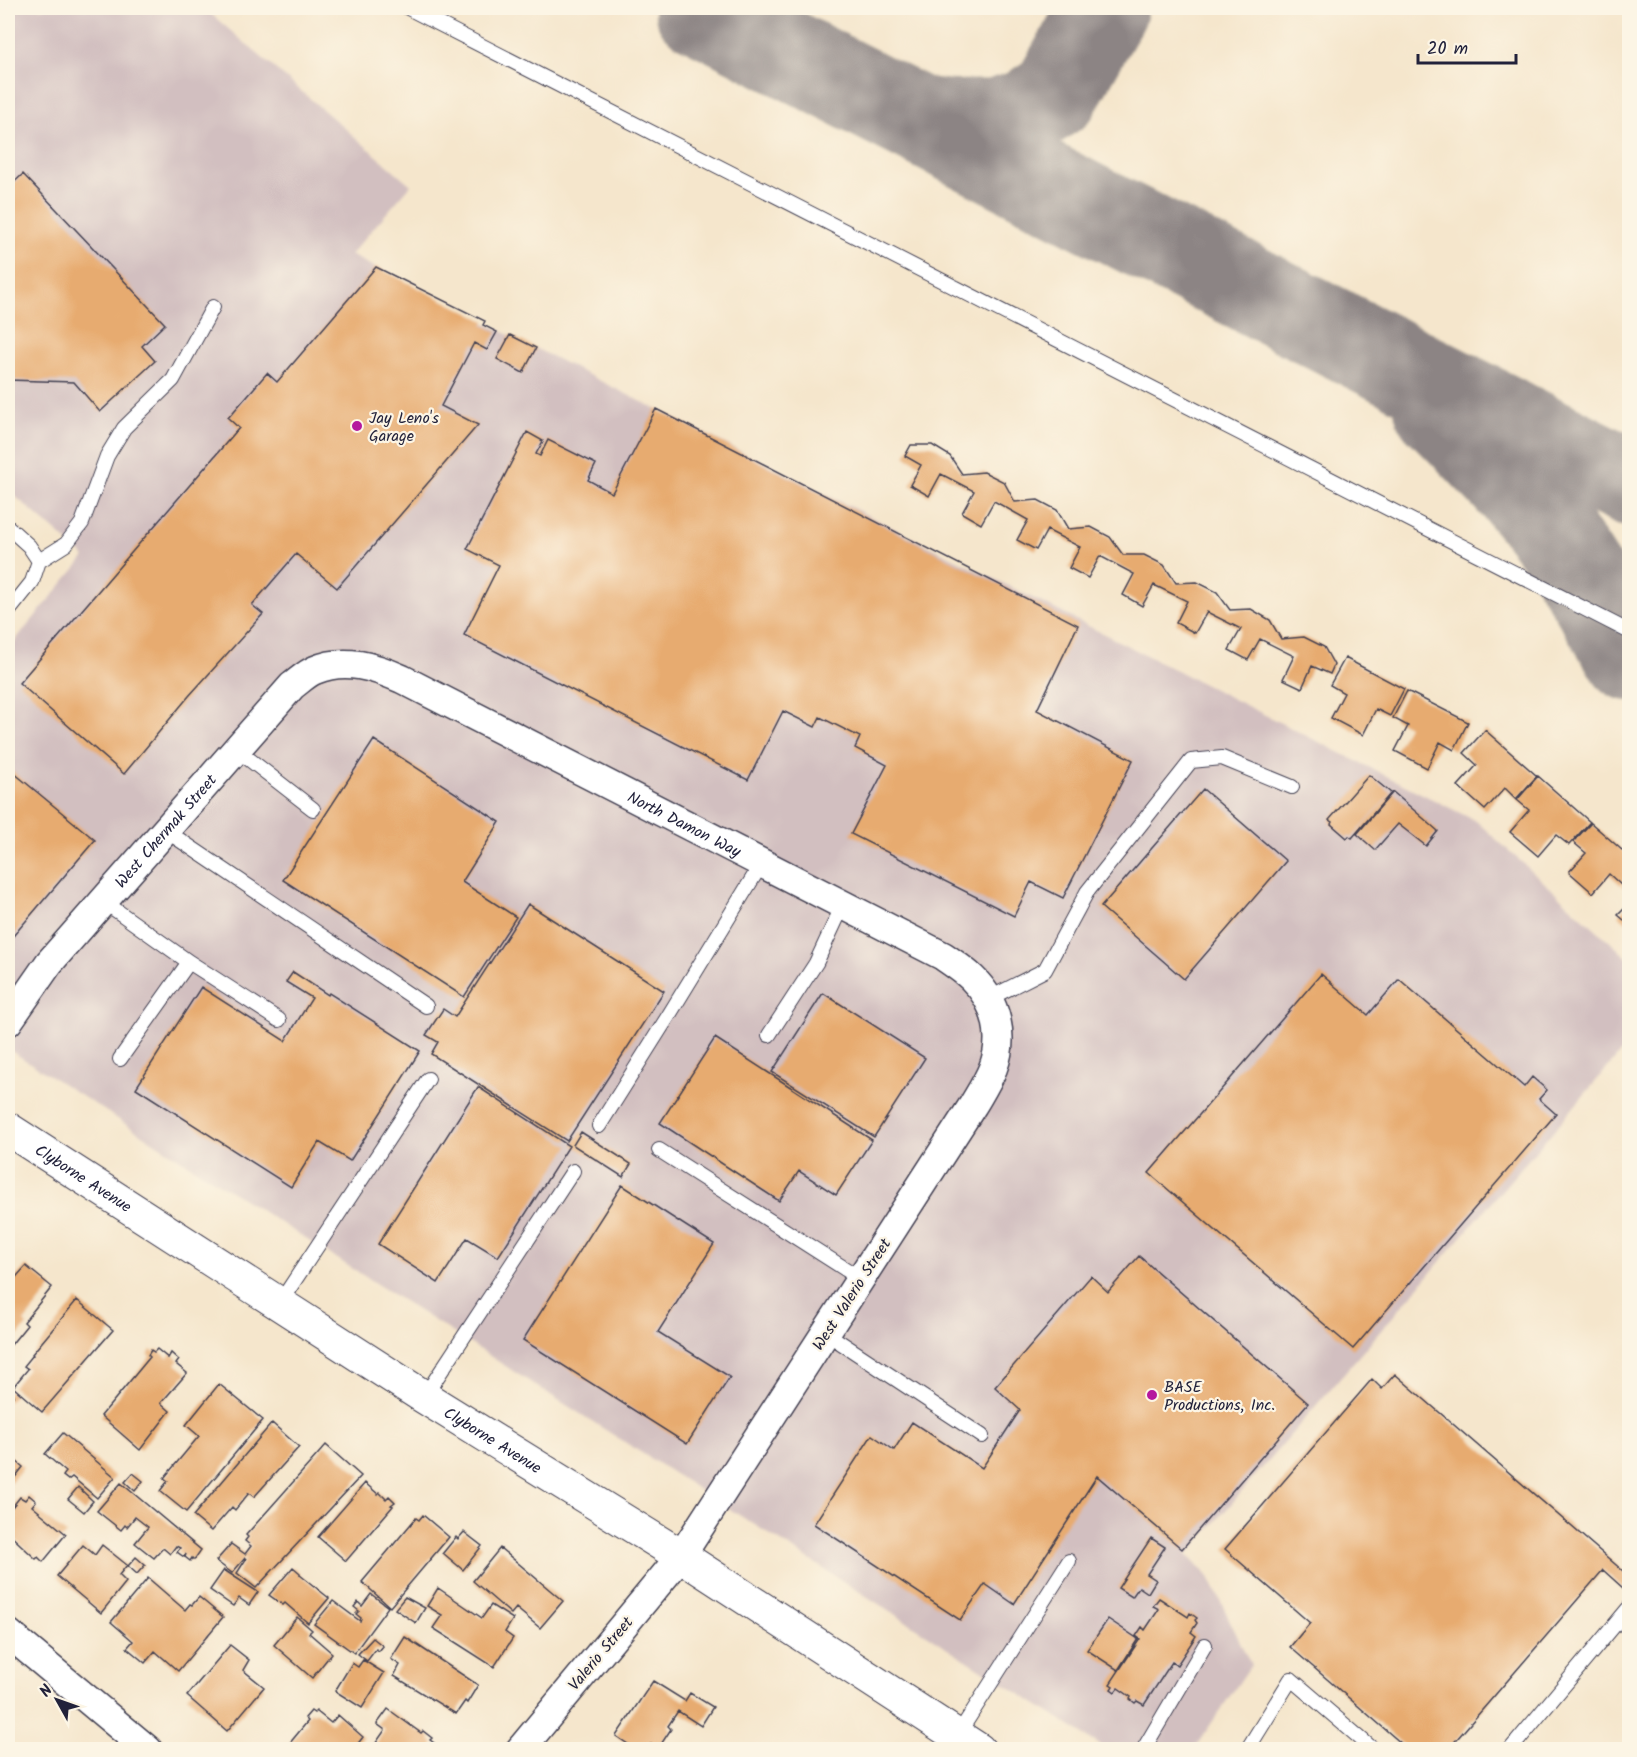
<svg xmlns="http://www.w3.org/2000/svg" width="1637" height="1757" font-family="Kalam,sans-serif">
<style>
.industrial{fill:#d2bfc0}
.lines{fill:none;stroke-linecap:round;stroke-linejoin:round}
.taxiway{stroke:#8c8484;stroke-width:88}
.building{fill:#e7ab6f}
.lane-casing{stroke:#423f51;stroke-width:16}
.street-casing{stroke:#423f51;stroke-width:31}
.primary-casing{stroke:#423f51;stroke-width:35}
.lane{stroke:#fff;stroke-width:14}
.street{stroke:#fff;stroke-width:28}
.primary{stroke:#fff;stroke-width:33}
.poi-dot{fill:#b5179e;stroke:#fcf5e5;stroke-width:2}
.labels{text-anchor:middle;stroke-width:4.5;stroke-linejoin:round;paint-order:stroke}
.poi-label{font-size:16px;fill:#22223b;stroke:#fcf5e5;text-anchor:start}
.street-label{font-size:16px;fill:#22223b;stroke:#fcf5e5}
</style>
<rect width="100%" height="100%" fill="#fcf5e5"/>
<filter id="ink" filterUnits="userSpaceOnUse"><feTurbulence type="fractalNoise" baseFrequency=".0167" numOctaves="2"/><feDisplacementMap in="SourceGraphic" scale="12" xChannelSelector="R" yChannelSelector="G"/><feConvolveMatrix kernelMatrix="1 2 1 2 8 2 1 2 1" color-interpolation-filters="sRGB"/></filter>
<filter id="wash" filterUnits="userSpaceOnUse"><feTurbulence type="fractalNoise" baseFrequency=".008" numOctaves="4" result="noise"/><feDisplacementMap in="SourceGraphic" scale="24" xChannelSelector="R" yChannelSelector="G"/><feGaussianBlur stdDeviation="1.35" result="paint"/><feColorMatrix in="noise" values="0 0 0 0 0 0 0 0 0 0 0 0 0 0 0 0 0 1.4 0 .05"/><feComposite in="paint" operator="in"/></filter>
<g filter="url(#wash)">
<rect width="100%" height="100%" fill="#f5e6cc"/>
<path class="industrial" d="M 13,8 L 204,8 L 411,185 L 350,255 L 1476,821 L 1629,959 L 1629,1043 L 1187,1555 L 1209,1577 L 1251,1665 L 1194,1749 L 1106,1749 L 8,1049 L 8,649 L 85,557 L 8,490 L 8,14 Z"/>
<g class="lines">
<path class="taxiway" d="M 698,8 L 1630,483
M 920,120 L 950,124 L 996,123 L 1028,112 L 1056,93 L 1104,8
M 1438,408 C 1478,448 1518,487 1552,533 C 1580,572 1605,615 1630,657"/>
</g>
<g id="blocks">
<path class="building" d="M 23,174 L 165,324 L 142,346 L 155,361 L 100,412 L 74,382 L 8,380 L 8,188 Z
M 376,267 L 485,321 L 483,325 L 497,332 L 487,350 L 474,343 L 441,406 L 478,425 L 337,588 L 296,554 L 252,605 L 263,614 L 189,696 L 124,774 L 19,683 L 239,428 L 228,418 L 267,373 L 277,382 Z
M 510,335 L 536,348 L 523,373 L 497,359 Z
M 656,409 L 1078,625 L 1037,710 L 1133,760 L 1063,898 L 1031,882 L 1014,916 L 851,834 L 887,765 L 855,748 L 860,737 L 820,717 L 815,727 L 783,711 L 748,780 L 464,635 L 499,565 L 467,549 L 527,432 L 543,441 L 536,454 L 540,456 L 548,440 L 596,464 L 588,480 L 612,493 Z
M 911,445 L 932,445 L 950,456 L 962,474 L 984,472 L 1004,482 L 1015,502 L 1038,500 L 1057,510 L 1068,529 L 1091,527 L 1110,537 L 1123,555 L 1144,555 L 1164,565 L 1176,583 L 1197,582 L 1217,592 L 1230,610 L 1251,609 L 1270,620 L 1281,639 L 1304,637 L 1324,647 L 1334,665 L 1330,674 L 1312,666 L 1302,688 L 1283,679 L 1294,656 L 1260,639 L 1248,660 L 1229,650 L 1241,629 L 1207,612 L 1195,633 L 1176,623 L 1187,601 L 1154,585 L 1142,606 L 1123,595 L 1134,574 L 1100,556 L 1088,578 L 1069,568 L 1080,547 L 1047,530 L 1036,550 L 1017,540 L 1028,520 L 994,501 L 981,524 L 962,513 L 974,491 L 941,474 L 929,496 L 910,485 L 921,465 L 905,456 Z
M 1345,658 L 1404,689 L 1390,716 L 1376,709 L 1363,735 L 1331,718 L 1344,693 L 1330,685 Z
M 1407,691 L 1468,722 L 1454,750 L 1440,742 L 1427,768 L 1395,751 L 1408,726 L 1393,718 Z
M 1485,730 L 1537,776 L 1516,799 L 1505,788 L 1485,810 L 1458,786 L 1477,765 L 1464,753 Z
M 374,740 L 500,822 L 462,882 L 516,917 L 464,997 L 283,880 Z
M 8,768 L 95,840 L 8,942 Z
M 1369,775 L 1391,793 L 1352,838 L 1349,836 L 1347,838 L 1331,824 L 1332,822 L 1329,820 Z
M 1538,776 L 1590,822 L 1569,845 L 1556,835 L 1538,856 L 1510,832 L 1529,810 L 1517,800 Z
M 1203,789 L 1286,861 L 1184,979 L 1101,907 Z
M 1393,792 L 1438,831 L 1426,846 L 1398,824 L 1375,850 L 1357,834 Z
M 1591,823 L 1630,857 L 1630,875 L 1621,885 L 1609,874 L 1593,893 L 1569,872 L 1586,853 L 1573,842 Z
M 1630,878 L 1630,892 L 1622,886 Z
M 1630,903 L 1630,925 L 1618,915 Z
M 528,904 L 664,991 L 567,1141 L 431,1054 L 438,1042 L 426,1035 L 443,1009 L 455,1017 Z
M 293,972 L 328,995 L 329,993 L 420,1051 L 350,1161 L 319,1142 L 291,1187 L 136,1088 L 201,987 L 285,1041 L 312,998 L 286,982 Z
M 1321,974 L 1368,1015 L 1399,979 L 1524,1087 L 1532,1077 L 1547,1090 L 1539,1099 L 1556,1114 L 1353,1349 L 1149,1173 Z
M 823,993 L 925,1058 L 874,1137 L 772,1072 Z
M 715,1038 L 872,1140 L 836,1195 L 799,1171 L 779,1201 L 660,1123 Z
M 478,1087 L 569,1146 L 498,1257 L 467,1238 L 438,1283 L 378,1244 Z
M 581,1132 L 631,1164 L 623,1177 L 573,1145 Z
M 622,1185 L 714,1244 L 658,1332 L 730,1377 L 687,1444 L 523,1340 Z
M 1139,1256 L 1308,1403 L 1182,1549 L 1097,1476 L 1014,1604 L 985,1584 L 960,1620 L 814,1524 L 872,1435 L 894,1450 L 912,1422 L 982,1468 L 1020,1410 L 995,1387 L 1091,1276 L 1108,1292 Z
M 26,1266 L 52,1287 L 24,1322 L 27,1325 L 10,1346 L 8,1345 L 8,1286 Z
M 77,1300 L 113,1330 L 42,1412 L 13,1387 L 28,1369 L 24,1366 L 33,1355 L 32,1354 Z
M 157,1349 L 168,1358 L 171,1353 L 179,1360 L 176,1364 L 187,1373 L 161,1403 L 170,1411 L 140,1450 L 101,1416 L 150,1357 L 148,1355 L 151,1350 L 154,1352 Z
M 1395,1374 L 1630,1577 L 1630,1582 L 1623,1588 L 1603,1570 L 1451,1746 L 1456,1750 L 1409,1750 L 1290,1647 L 1310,1623 L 1225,1549 L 1372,1379 L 1382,1389 Z
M 219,1384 L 263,1420 L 186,1512 L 160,1491 L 168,1481 L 164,1478 L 199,1436 L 186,1425 Z
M 8,1390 L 14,1395 L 8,1402 Z
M 272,1423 L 299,1447 L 254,1497 L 249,1493 L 235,1510 L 232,1507 L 211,1531 L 193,1516 Z
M 63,1433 L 115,1477 L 97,1498 L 72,1477 L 68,1480 L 63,1476 L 66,1472 L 45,1454 Z
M 326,1445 L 361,1476 L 256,1588 L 237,1573 L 246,1559 L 245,1558 L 232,1573 L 216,1561 L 231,1544 L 245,1554 L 251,1546 L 245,1541 L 248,1537 L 246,1535 Z
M 8,1454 L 23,1467 L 8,1486 Z
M 133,1473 L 143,1481 L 135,1491 L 125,1482 Z
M 121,1483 L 201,1550 L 194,1560 L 192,1558 L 190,1561 L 185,1557 L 186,1554 L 184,1557 L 177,1552 L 180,1548 L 176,1546 L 170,1554 L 163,1548 L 154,1558 L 135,1543 L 148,1527 L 135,1517 L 127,1527 L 125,1525 L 121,1530 L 97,1511 Z
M 365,1483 L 378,1494 L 379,1492 L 386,1499 L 389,1496 L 395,1502 L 391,1505 L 393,1506 L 346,1561 L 318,1537 Z
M 78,1487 L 93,1501 L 84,1512 L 68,1499 Z
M 29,1495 L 36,1501 L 32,1506 L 66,1534 L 43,1562 L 38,1557 L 36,1559 L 8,1533 L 8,1512 L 20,1497 L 25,1500 Z
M 423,1515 L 449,1537 L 390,1607 L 362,1582 L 416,1518 L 419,1520 Z
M 464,1532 L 482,1546 L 463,1570 L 443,1553 L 456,1537 L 458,1539 Z
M 1151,1538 L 1165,1547 L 1147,1574 L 1156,1580 L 1148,1593 L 1139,1587 L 1132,1597 L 1118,1588 Z
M 83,1545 L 95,1555 L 102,1545 L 127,1565 L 119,1575 L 126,1582 L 101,1613 L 57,1576 Z
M 500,1548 L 563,1601 L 540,1628 L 516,1608 L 511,1614 L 473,1581 Z
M 136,1557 L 145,1565 L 137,1574 L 128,1566 Z
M 293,1567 L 300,1573 L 300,1575 L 329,1598 L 308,1623 L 285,1603 L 283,1605 L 269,1595 Z
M 224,1570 L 258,1592 L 249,1605 L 239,1598 L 233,1606 L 210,1590 Z
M 148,1578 L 185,1610 L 190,1604 L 192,1605 L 199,1597 L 223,1617 L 178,1671 L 155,1651 L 145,1663 L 127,1648 L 133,1641 L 111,1622 Z
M 438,1588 L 482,1618 L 491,1605 L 513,1619 L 505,1632 L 513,1638 L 494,1667 L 433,1628 L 442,1615 L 427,1606 Z
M 371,1594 L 388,1607 L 354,1653 L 314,1624 L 333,1601 L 360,1621 L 361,1618 L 356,1614 L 359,1611 L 354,1607 L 358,1602 L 362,1606 Z
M 405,1597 L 425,1608 L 416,1623 L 395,1609 Z
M 1159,1598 L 1188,1617 L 1190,1613 L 1197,1618 L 1195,1620 L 1197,1623 L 1191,1632 L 1196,1636 L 1177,1665 L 1172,1662 L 1144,1705 L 1137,1701 L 1135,1703 L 1130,1699 L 1131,1697 L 1118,1688 L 1115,1692 L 1111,1689 L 1113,1686 L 1110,1684 L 1140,1639 L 1136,1636 L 1142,1627 L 1145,1630 L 1159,1609 L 1153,1606 Z
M 297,1617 L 312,1630 L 309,1633 L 332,1653 L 312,1678 L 274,1645 Z
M 1108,1619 L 1138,1639 L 1118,1670 L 1087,1650 Z
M 405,1637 L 478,1685 L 467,1703 L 465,1701 L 456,1714 L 394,1676 L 400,1665 L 391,1659 Z
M 373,1638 L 383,1646 L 379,1651 L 376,1649 L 367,1661 L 358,1654 Z
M 230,1645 L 249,1660 L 243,1670 L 264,1687 L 227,1731 L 187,1696 Z
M 363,1660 L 384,1673 L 362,1708 L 335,1691 L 352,1663 L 358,1667 Z
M 653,1681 L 685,1701 L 690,1693 L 713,1707 L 701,1726 L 678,1711 L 668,1726 L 671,1729 L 658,1749 L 651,1744 L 648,1750 L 637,1750 L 616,1736 Z
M 388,1709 L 421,1733 L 423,1731 L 432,1738 L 430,1740 L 434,1743 L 429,1750 L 371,1750 L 385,1730 L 377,1724 Z
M 311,1711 L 314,1713 L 316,1711 L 331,1723 L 338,1715 L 363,1737 L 353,1750 L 284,1750 L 308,1721 L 305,1718 Z"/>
</g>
</g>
<g filter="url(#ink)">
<use href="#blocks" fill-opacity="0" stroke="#423f51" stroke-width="1.5"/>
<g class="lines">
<g class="lane-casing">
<path id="lane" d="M 408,8 L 1630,632
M 8,527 L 29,546 L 39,561
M 39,561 L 66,544 L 82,523 L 107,456 L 124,428 L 173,380 L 213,307
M 8,612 L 32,582 L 39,561
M 236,749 L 313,809
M 165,830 L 426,1006
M 103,901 L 189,962 L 120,1059
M 189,962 L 279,1020
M 988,999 L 1045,970 L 1087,892 L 1191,761 L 1222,758 L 1292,787
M 769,1035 L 816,963 L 843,905
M 599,1126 L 669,1015 L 762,863
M 659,1150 L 861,1279
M 279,1304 L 428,1079
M 826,1333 L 982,1436
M 424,1397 L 573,1171
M 957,1736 L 1069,1561
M 1143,1750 L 1205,1645
M 1247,1750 L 1291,1679 L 1374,1750
M 1510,1750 L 1628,1609"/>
</g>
<g class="street-casing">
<g id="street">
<path id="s1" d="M 8,1022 L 49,963 L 292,686 C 299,681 307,673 315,670 C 345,657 375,667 402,679 L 943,956 C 953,963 964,970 972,978 C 997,1002 1005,1037 993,1068 C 988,1081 980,1093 973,1105 L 681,1556 L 520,1750"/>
<path d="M 8,1633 L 148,1750"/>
</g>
</g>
<g class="primary-casing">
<g id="primary">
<path id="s2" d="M 8,1129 L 424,1397 L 681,1556 L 979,1750"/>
</g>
</g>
<use href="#lane" class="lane"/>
<use href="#street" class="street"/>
<use href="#primary" class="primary"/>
</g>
</g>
<g class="poi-dot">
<circle cx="357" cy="426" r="6"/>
<circle cx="1152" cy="1395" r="6"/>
</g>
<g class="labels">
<g class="poi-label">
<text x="369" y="423">Jay Leno's<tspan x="369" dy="18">Garage</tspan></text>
<text x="1164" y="1392">BASE<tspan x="1164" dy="18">Productions, Inc.</tspan></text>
</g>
<g class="street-label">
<text dy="6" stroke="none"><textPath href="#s1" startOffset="876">North Damon Way</textPath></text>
<text dy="6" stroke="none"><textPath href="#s1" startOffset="248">West Chermak Street</textPath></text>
<text dy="6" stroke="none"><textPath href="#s2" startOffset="90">Clyborne Avenue</textPath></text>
<text transform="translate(851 1294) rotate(-57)" y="6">West Valerio Street</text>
<text dy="6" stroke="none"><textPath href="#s2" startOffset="576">Clyborne Avenue</textPath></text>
<text transform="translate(600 1653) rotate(-50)" y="6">Valerio Street</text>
</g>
</g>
<rect width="1637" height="1757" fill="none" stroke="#fcf5e5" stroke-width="30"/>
<g transform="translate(57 1700) rotate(310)" stroke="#fcf5e5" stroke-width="4.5" paint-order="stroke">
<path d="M0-4.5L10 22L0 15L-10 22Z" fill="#22223b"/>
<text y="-9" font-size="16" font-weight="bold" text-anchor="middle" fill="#22223b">N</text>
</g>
<path d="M1418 54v9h98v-9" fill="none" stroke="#22223b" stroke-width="3"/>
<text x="1427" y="54" font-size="18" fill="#22223b" stroke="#fcf5e5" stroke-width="4.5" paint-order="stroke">20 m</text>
</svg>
